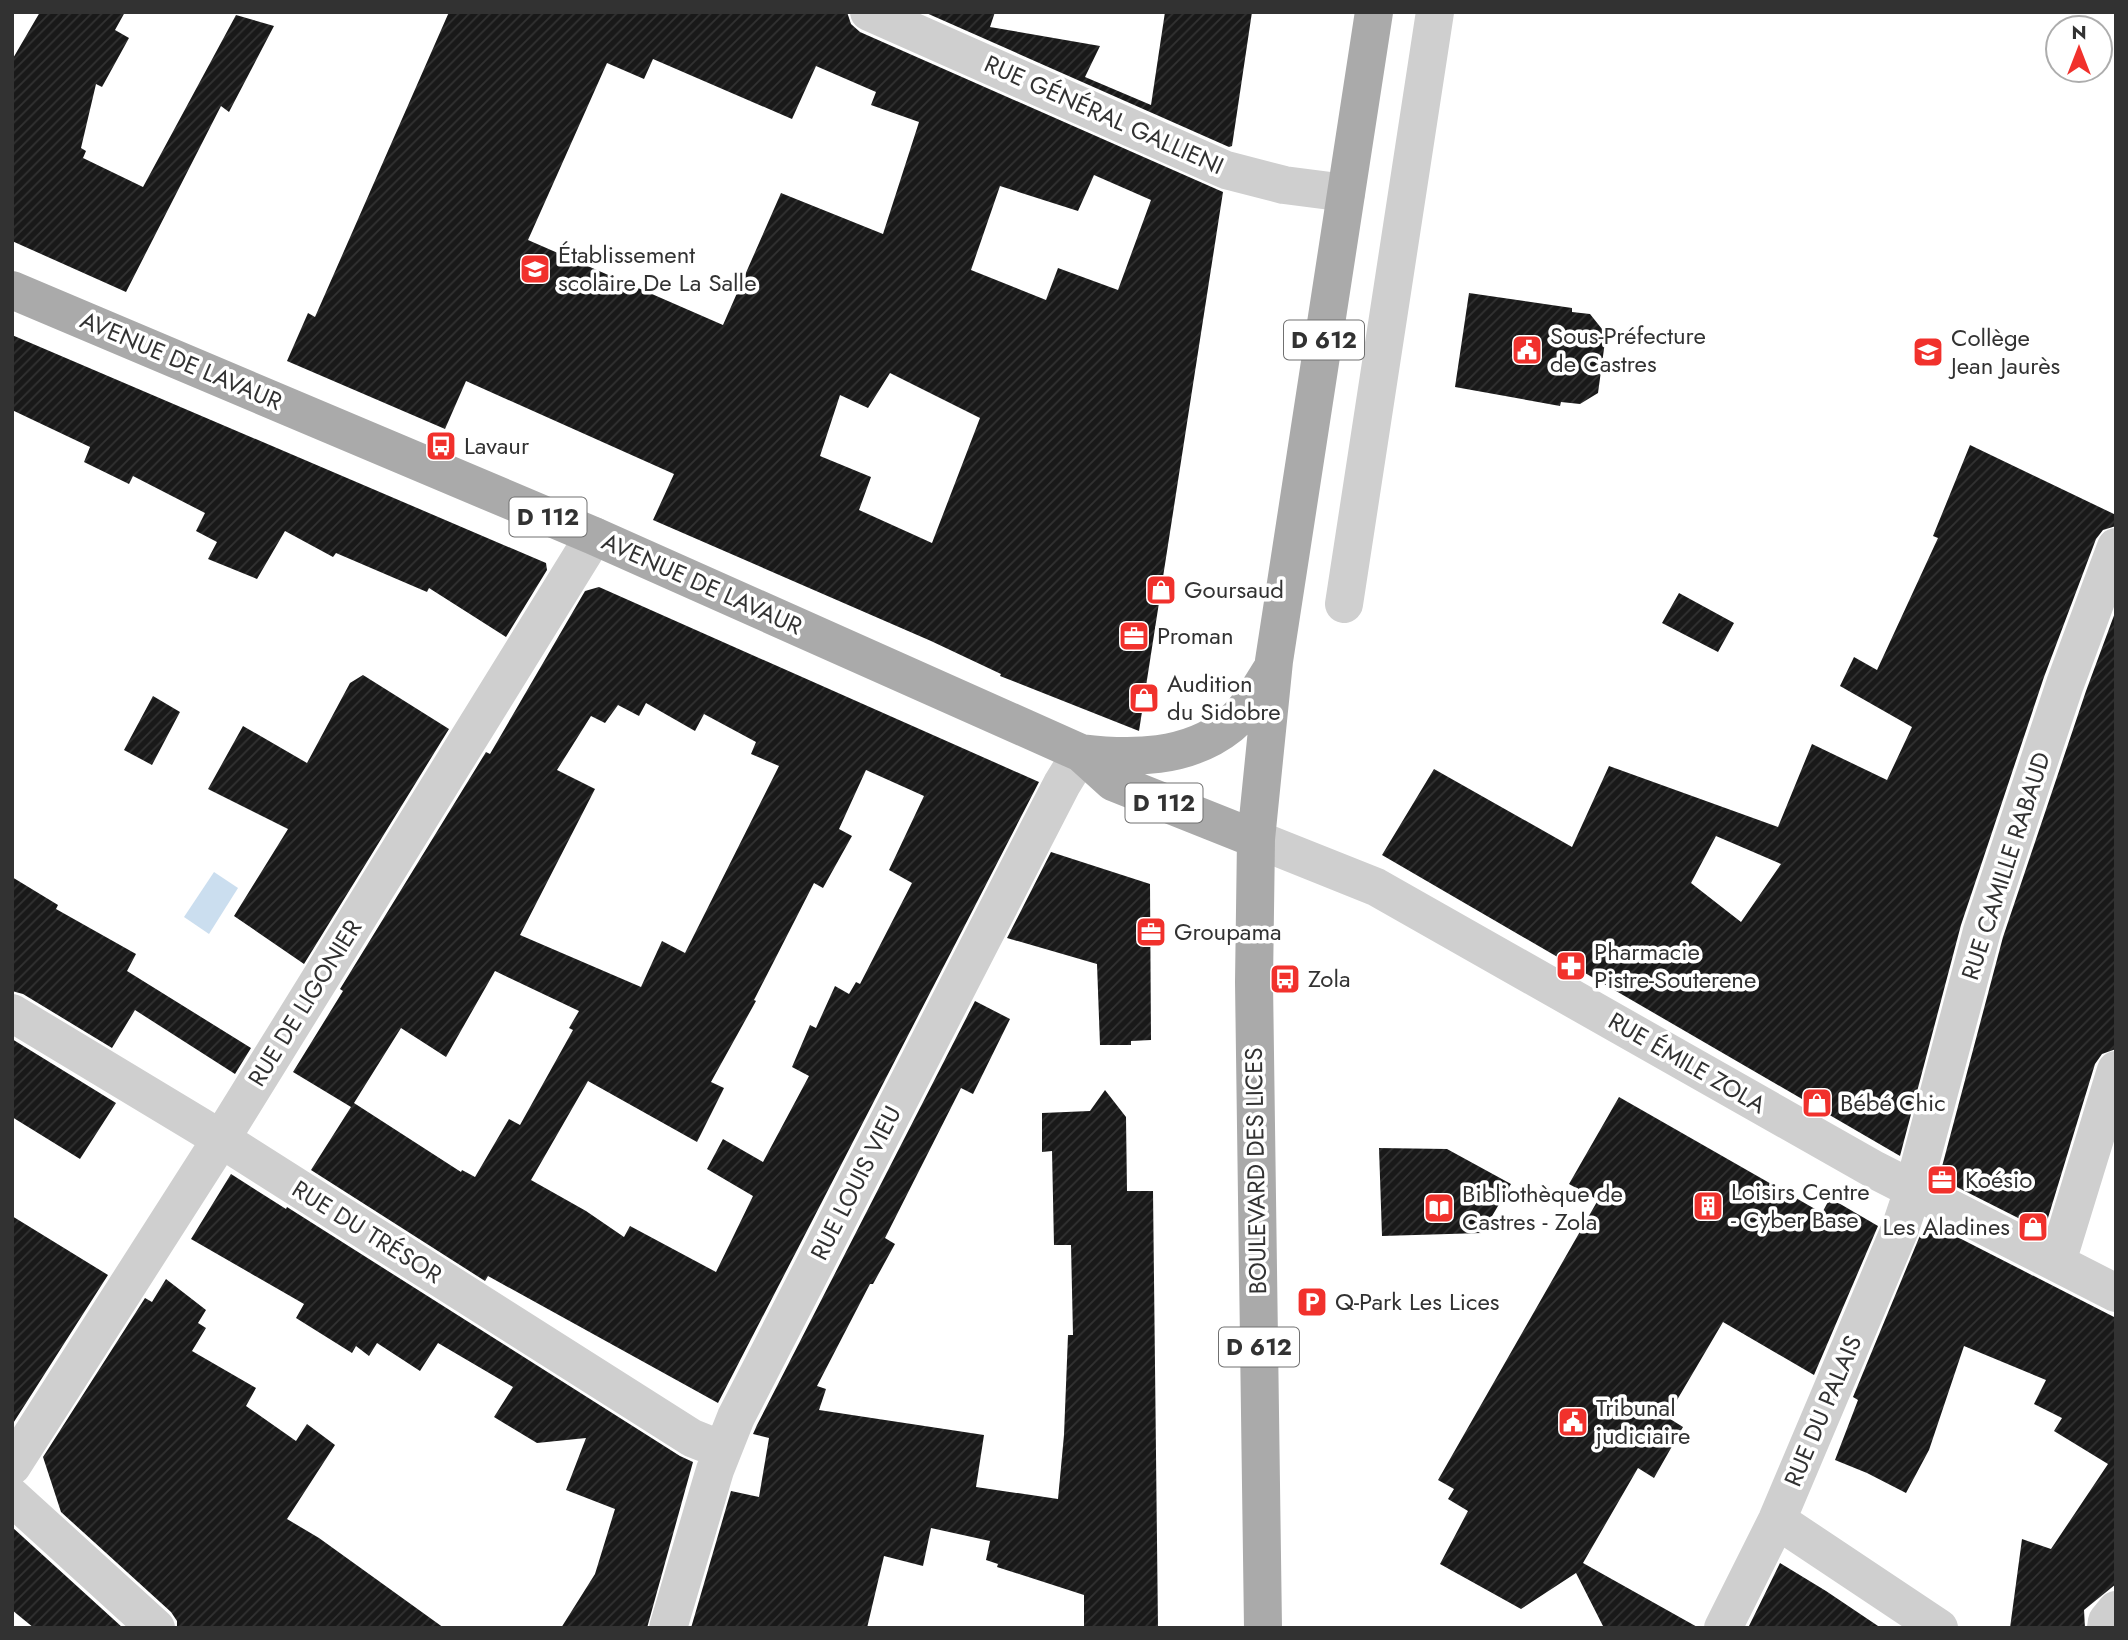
<svg xmlns="http://www.w3.org/2000/svg" width="2128" height="1640" font-family="Jost,sans-serif">
<style>
.water{fill:#cbdeef}
.building{fill:url(#building-hatch);fill-rule:evenodd}
.lines{fill:none;stroke-linecap:round;stroke-linejoin:round}
.minor{stroke:#cfcfcf;stroke-width:38}
.major{stroke:#aaa;stroke-width:38}
.labels{text-anchor:middle;stroke-width:7;stroke-linejoin:round;paint-order:stroke}
.shield{fill:#fff;stroke:#707070;stroke-width:2}
.shield-label{font-size:23px;font-weight:bold;fill:#323232}
.street-label{font-size:24px;fill:#323232;stroke:#fff}
.poi-label{font-size:24px;fill:#323232;stroke:#fff;text-anchor:start}
</style>
<defs>
<pattern id="building-hatch" width="6" height="6" patternUnits="userSpaceOnUse" patternTransform="scale(1.75)"><rect width="6" height="6" fill="#191919"/><path d="M-1 1l2-2M0 6l6-6M5 7l2-2" fill="none" stroke="#323232"/></pattern>
</defs>
<rect width="100%" height="100%" fill="#fff"/>
<path class="water" d="M 214,872 L 238,888 L 209,934 L 184,917 Z"/>
<path class="building" d="M 40,12 L 125,12 L 115,30 L 129,38 L 102,87 L 96,84 L 81,148 L 86,151 L 83,158 L 143,187 L 236,15 L 274,26 L 229,112 L 221,106 L 126,292 L 12,241 L 12,60 Z
M 449,12 L 847,12 L 851,24 L 860,32 L 1223,192 L 1139,731 L 1000,676 L 1001,674 L 931,641 L 653,520 L 674,474 L 466,381 L 445,429 L 287,361 L 308,313 L 315,317 ZM 653,59 L 792,119 L 816,66 L 876,92 L 871,105 L 919,122 L 883,234 L 781,193 L 723,325 L 528,240 L 607,63 L 644,79 ZM 1094,175 L 1151,200 L 1118,290 L 1058,268 L 1046,300 L 971,270 L 1000,186 L 1078,211 ZM 890,373 L 980,418 L 932,543 L 859,510 L 871,477 L 820,456 L 840,395 L 868,408 Z
M 924,12 L 995,12 L 990,27 L 1100,46 L 1085,77 L 1151,105 L 1165,12 L 1252,12 L 1232,146 L 1229,147 Z
M 1469,293 L 1572,308 L 1572,312 L 1590,314 L 1606,334 L 1598,393 L 1580,404 L 1561,402 L 1560,406 L 1455,387 Z
M 12,335 L 546,563 L 547,570 L 506,637 L 429,588 L 427,592 L 336,553 L 333,557 L 285,531 L 257,579 L 208,559 L 217,542 L 196,531 L 205,513 L 133,476 L 129,484 L 84,462 L 90,447 L 12,410 Z
M 1970,445 L 2116,515 L 2116,526 L 2103,530 L 2096,539 L 2044,677 L 1961,925 L 1900,1156 L 1382,855 L 1434,769 L 1572,847 L 1609,766 L 1778,827 L 1812,744 L 1887,780 L 1912,727 L 1840,686 L 1854,657 L 1877,670 L 1938,538 L 1933,536 ZM 1716,836 L 1781,864 L 1741,922 L 1691,883 Z
M 599,587 L 1039,782 L 718,1403 L 488,1276 L 485,1281 L 311,1170 L 351,1107 L 293,1072 L 343,991 L 340,989 L 486,752 L 490,754 L 585,591 ZM 646,703 L 695,731 L 704,714 L 756,742 L 751,754 L 779,766 L 685,953 L 662,941 L 641,987 L 520,935 L 595,789 L 557,770 L 591,716 L 605,723 L 618,705 L 639,716 ZM 866,770 L 924,796 L 889,870 L 912,883 L 860,984 L 856,982 L 849,994 L 835,986 L 816,1028 L 810,1025 L 792,1067 L 809,1076 L 763,1162 L 723,1139 L 707,1169 L 753,1196 L 716,1272 L 630,1226 L 624,1237 L 586,1211 L 531,1180 L 588,1081 L 697,1142 L 724,1088 L 711,1082 L 756,1001 L 754,1000 L 814,883 L 823,888 L 852,836 L 839,829 ZM 495,971 L 579,1011 L 569,1028 L 573,1030 L 520,1125 L 509,1119 L 475,1177 L 462,1170 L 461,1172 L 354,1103 L 401,1028 L 446,1057 Z
M 1679,593 L 1734,623 L 1718,652 L 1662,623 Z
M 2116,610 L 2116,1049 L 2102,1054 L 2095,1064 L 2044,1231 L 1939,1178 L 2003,937 L 2086,691 Z
M 363,675 L 449,729 L 304,964 L 234,916 L 288,829 L 208,789 L 243,726 L 307,763 L 350,683 Z
M 153,696 L 180,712 L 152,765 L 124,750 Z
M 1051,852 L 1150,884 L 1151,1040 L 1131,1041 L 1131,1045 L 1100,1045 L 1097,964 L 1007,938 Z
M 12,877 L 58,905 L 56,909 L 136,954 L 127,971 L 251,1048 L 235,1074 L 135,1010 L 112,1048 L 23,994 L 12,991 Z
M 975,1001 L 1010,1019 L 973,1094 L 961,1088 L 885,1238 L 895,1244 L 873,1284 L 870,1284 L 817,1386 L 826,1389 L 819,1410 L 984,1435 L 976,1487 L 1058,1499 L 1064,1435 L 1068,1335 L 1073,1335 L 1071,1245 L 1054,1245 L 1052,1151 L 1042,1152 L 1042,1113 L 1090,1111 L 1105,1090 L 1126,1117 L 1127,1191 L 1153,1191 L 1158,1628 L 1084,1628 L 1084,1595 L 997,1567 L 998,1564 L 986,1560 L 990,1541 L 931,1528 L 923,1566 L 884,1556 L 867,1628 L 691,1628 L 731,1491 L 759,1497 L 769,1438 L 753,1434 L 757,1425 Z
M 12,1039 L 116,1103 L 80,1159 L 12,1117 Z
M 1619,1097 L 1822,1213 L 1830,1198 L 1878,1226 L 1814,1375 L 1723,1322 L 1667,1417 L 1683,1427 L 1654,1478 L 1638,1468 L 1583,1563 L 1699,1628 L 1604,1628 L 1576,1573 L 1521,1609 L 1440,1564 L 1468,1511 L 1448,1499 L 1454,1489 L 1438,1480 L 1598,1200 L 1569,1184 Z
M 1379,1148 L 1447,1149 L 1511,1184 L 1482,1233 L 1382,1236 Z
M 231,1174 L 286,1209 L 287,1207 L 680,1456 L 693,1462 L 647,1628 L 561,1628 L 595,1574 L 615,1509 L 566,1490 L 586,1438 L 537,1443 L 494,1417 L 513,1387 L 438,1343 L 420,1371 L 377,1343 L 369,1356 L 356,1346 L 352,1353 L 296,1318 L 304,1304 L 191,1239 Z
M 12,1216 L 108,1275 L 12,1425 Z
M 1926,1221 L 2116,1318 L 2116,1584 L 2084,1610 L 2085,1628 L 2010,1628 L 2022,1539 L 2051,1549 L 2108,1464 L 2054,1431 L 2062,1418 L 2034,1404 L 2046,1380 L 1964,1346 L 1929,1450 L 1906,1493 L 1867,1473 L 1835,1460 L 1858,1400 L 1853,1397 Z
M 166,1279 L 206,1310 L 198,1323 L 206,1328 L 192,1351 L 256,1388 L 246,1406 L 296,1441 L 307,1424 L 335,1445 L 287,1519 L 319,1538 L 444,1628 L 177,1628 L 177,1621 L 171,1612 L 61,1512 L 43,1457 L 145,1298 L 152,1302 Z
M 12,1527 L 123,1628 L 34,1628 L 12,1610 Z
M 1780,1563 L 1826,1591 L 1881,1628 L 1748,1628 Z"/>
<g class="lines">
<path class="minor" d="M 869,12 L 1226,170 L 1284,185 L 1346,193
M 1344,604 L 1435,12
M 1256,839 L 1376,887 L 1875,1170 L 2116,1293
M 12,1013 L 221,1139 L 692,1438 L 722,1450
M 2057,1262 L 2116,1070
M 12,1466 L 221,1139 L 594,536
M 12,1497 L 156,1628
M 1777,1520 L 1939,1628
M 668,1628 L 715,1470 L 736,1417 L 1062,784 L 1081,753
M 1723,1628 L 1777,1520 L 1900,1229 L 1913,1190 L 1982,931 L 2065,684 L 2116,547
M 2106,1628 L 2107,1621 L 2116,1610"/>
<path class="major" d="M 12,290 L 594,536 L 1081,753 C 1131,759 1188,759 1230,725 C 1248,710 1260,688 1272,669
M 1081,753 L 1113,782 L 1256,839
M 1263,1628 L 1254,982 L 1256,839 L 1274,661 L 1374,12"/>
</g>
<defs>
<g id="school-square" transform="scale(1.575)"><rect x="-9" y="-9" width="18" height="18" rx="4" fill="#f1312c" stroke="#fff"/><path d="M0-5L7-2L0 1L-7-2ZM-4 1L0 2.5L4 1V4Q0 6-4 4Z" fill="#fff"/></g>
<g id="civic-square" transform="scale(1.575)"><rect x="-9" y="-9" width="18" height="18" rx="4" fill="#f1312c" stroke="#fff"/><path d="M-.6-6.5H3V-4.5H.6V-3L4-1V1h2V6H-6V1h2V-1L-.6-3ZM-1.2 2.5V6h2.4V2.5Z" fill="#fff"/></g>
<g id="bus-square" transform="scale(1.575)"><rect x="-9" y="-9" width="18" height="18" rx="4" fill="#f1312c" stroke="#fff"/><path d="M-5-6H5V4H4V6H2V4H-2V6H-4V4H-5ZM-3.5-4V0h7V-4ZM-3.5 1.2v1.5H-2V1.2ZM2 1.2v1.5H3.5V1.2Z" fill="#fff"/></g>
<g id="shop-square" transform="scale(1.575)"><rect x="-9" y="-9" width="18" height="18" rx="4" fill="#f1312c" stroke="#fff"/><path d="M-5-2.5h2.3a2.7 3.5 0 0 1 5.4 0H5L5.5 6h-11ZM-1.5-2.5h3a1.5 2.3 0 0 0-3 0Z" fill="#fff"/></g>
<g id="office-square" transform="scale(1.575)"><rect x="-9" y="-9" width="18" height="18" rx="4" fill="#f1312c" stroke="#fff"/><path d="M-6-3h4V-5.5h4V-3h4V5H-6ZM-1-4.5V-3h2v-1.5ZM-6 0V1H6V0Z" fill="#fff"/></g>
<g id="pharmacy-square" transform="scale(1.575)"><rect x="-9" y="-9" width="18" height="18" rx="4" fill="#f1312c" stroke="#fff"/><path d="M-2-6h4v4h4v4h-4v4h-4v-4h-4v-4h4Z" fill="#fff"/></g>
<g id="building-square" transform="scale(1.575)"><rect x="-9" y="-9" width="18" height="18" rx="4" fill="#f1312c" stroke="#fff"/><path d="M-4-6H4V6H1V3H-1V6H-4ZM-2.5-4.3h1.7v1.8h-1.7ZM.8-4.3h1.7v1.8H.8ZM-2.5-1h1.7V.8h-1.7ZM.8-1h1.7V.8H.8Z" fill="#fff"/></g>
<g id="library-square" transform="scale(1.575)"><rect x="-9" y="-9" width="18" height="18" rx="4" fill="#f1312c" stroke="#fff"/><path d="M-6-4Q-3-5.5-.7-3.5V5Q-3 3-6 4ZM6-4Q3-5.5 .7-3.5V5Q3 3 6 4Z" fill="#fff"/></g>
<g id="parking-square" transform="scale(1.575)"><rect x="-9" y="-9" width="18" height="18" rx="4" fill="#f1312c" stroke="#fff"/><path d="M-3.5-5.5H1a3.5 3.5 0 0 1 0 7H-1V5.5H-3.5ZM-1-3.4V-.6H.8a1.4 1.4 0 0 0 0-2.8Z" fill="#fff"/></g>
</defs>
<g fill-rule="evenodd">
<use href="#school-square" x="535" y="269"/>
<use href="#civic-square" x="1527" y="350"/>
<use href="#school-square" x="1928" y="352"/>
<use href="#bus-square" x="441" y="446"/>
<use href="#shop-square" x="1161" y="590"/>
<use href="#office-square" x="1134" y="636"/>
<use href="#shop-square" x="1144" y="698"/>
<use href="#office-square" x="1151" y="932"/>
<use href="#pharmacy-square" x="1571" y="966"/>
<use href="#bus-square" x="1285" y="979"/>
<use href="#shop-square" x="1817" y="1103"/>
<use href="#office-square" x="1942" y="1180"/>
<use href="#building-square" x="1708" y="1206"/>
<use href="#library-square" x="1439" y="1208"/>
<use href="#shop-square" x="2033" y="1227"/>
<use href="#parking-square" x="1312" y="1302"/>
<use href="#civic-square" x="1573" y="1422"/>
</g>
<g class="labels">
<g class="shield">
<rect x="1284" y="320.5" width="80" height="39" rx="5"/>
<rect x="509.5" y="497.5" width="77" height="39" rx="5"/>
<rect x="1125.5" y="783.5" width="77" height="39" rx="5"/>
<rect x="1219" y="1327.5" width="80" height="39" rx="5"/>
</g>
<g class="shield-label">
<text x="1324" y="348">D 612</text>
<text x="548" y="525">D 112</text>
<text x="1164" y="811">D 112</text>
<text x="1259" y="1355">D 612</text>
</g>
<g class="street-label">
<text transform="translate(1104 115) rotate(24)" y="8">RUE GÉNÉRAL GALLIENI</text>
<text transform="translate(181 361) rotate(23)" y="8">AVENUE DE LAVAUR</text>
<text transform="translate(702 584) rotate(24)" y="8">AVENUE DE LAVAUR</text>
<text transform="translate(2006 866) rotate(-72)" y="8">RUE CAMILLE RABAUD</text>
<text transform="translate(305 1003) rotate(-58)" y="8">RUE DE LIGONIER</text>
<text transform="translate(1687 1063) rotate(30)" y="8">RUE ÉMILE ZOLA</text>
<text transform="translate(1256 1171) rotate(-91)" y="8">BOULEVARD DES LICES</text>
<text transform="translate(856 1183) rotate(-63)" y="8">RUE LOUIS VIEU</text>
<text transform="translate(367 1232) rotate(32)" y="8">RUE DU TRÉSOR</text>
<text transform="translate(1823 1411) rotate(-67)" y="8">RUE DU PALAIS</text>
</g>
<g class="poi-label">
<text x="558" y="263">Établissement<tspan x="558" dy="28">scolaire De La Salle</tspan></text>
<text x="1550" y="344">Sous-Préfecture<tspan x="1550" dy="28">de Castres</tspan></text>
<text x="1951" y="346">Collège<tspan x="1951" dy="28">Jean Jaurès</tspan></text>
<text x="464" y="454">Lavaur</text>
<text x="1184" y="598">Goursaud</text>
<text x="1157" y="644">Proman</text>
<text x="1167" y="692">Audition<tspan x="1167" dy="28">du Sidobre</tspan></text>
<text x="1174" y="940">Groupama</text>
<text x="1594" y="960">Pharmacie<tspan x="1594" dy="28">Pistre-Souterene</tspan></text>
<text x="1308" y="987">Zola</text>
<text x="1840" y="1111">Bébé Chic</text>
<text x="1965" y="1188">Koésio</text>
<text x="1731" y="1200">Loisirs Centre<tspan x="1731" dy="28">- Cyber Base</tspan></text>
<text x="1462" y="1202">Bibliothèque de<tspan x="1462" dy="28">Castres - Zola</tspan></text>
<text x="2010" y="1235" text-anchor="end">Les Aladines</text>
<text x="1335" y="1310">Q-Park Les Lices</text>
<text x="1596" y="1416">Tribunal<tspan x="1596" dy="28">judiciaire</tspan></text>
</g>
</g>
<rect width="2128" height="1640" fill="none" stroke="#323232" stroke-width="28"/>
<g transform="translate(2079 49)"><circle r="33" fill="#ffffff" stroke="#adadad" stroke-width="2"/>
<path d="M0-5L12 26L0 18L-12 26Z" fill="#f1312c"/>
<text y="-10" font-size="19" font-weight="bold" text-anchor="middle" fill="#323232">N</text>
</g>
</svg>
